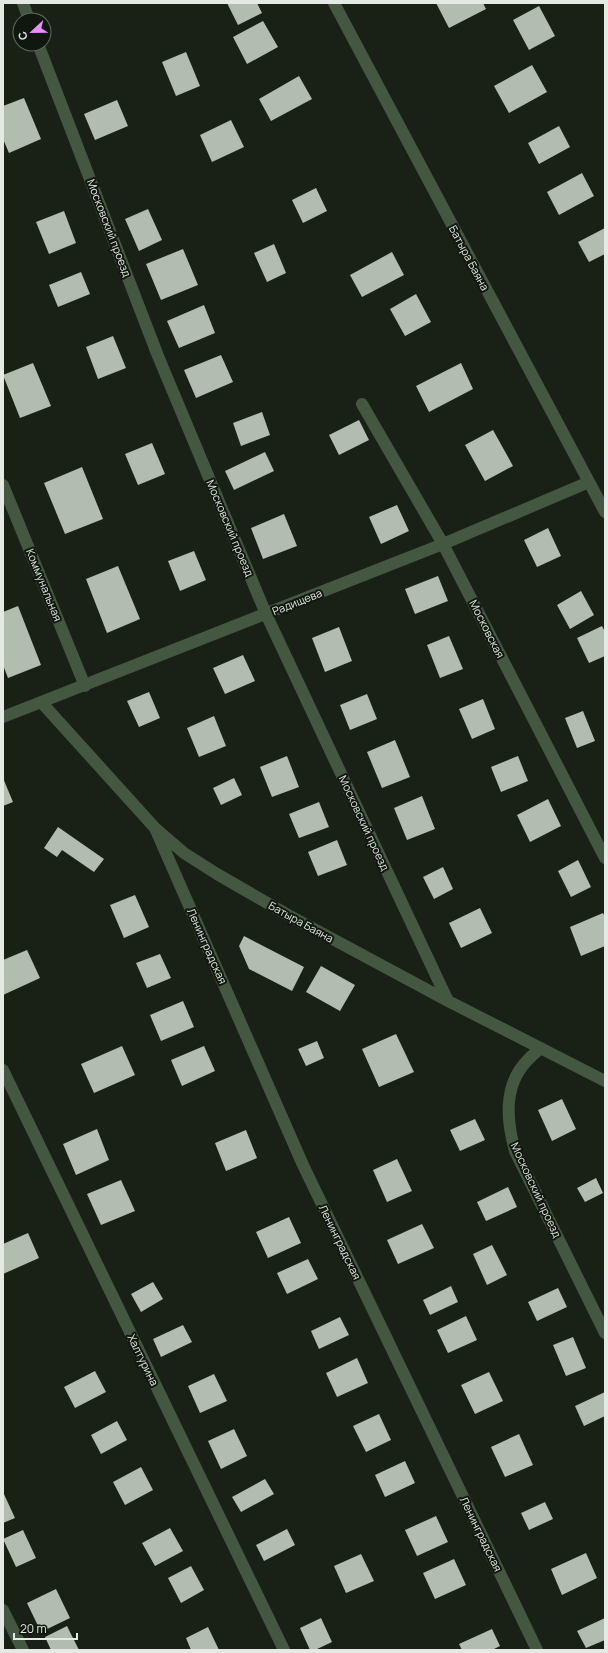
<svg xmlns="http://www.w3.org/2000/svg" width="608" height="1653" font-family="Manrope,sans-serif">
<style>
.building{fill:#b2bcb0}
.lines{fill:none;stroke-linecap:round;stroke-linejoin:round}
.minor{stroke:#445740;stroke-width:12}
.labels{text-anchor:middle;stroke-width:4;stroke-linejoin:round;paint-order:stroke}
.street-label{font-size:11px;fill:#e4e9e3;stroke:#10170f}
</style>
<rect width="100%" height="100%" fill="#192117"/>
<path class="building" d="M 227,3 L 257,3 L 262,13 L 238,25 Z
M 436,3 L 483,3 L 486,9 L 449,28 Z
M 539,6 L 555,36 L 529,50 L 513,20 Z
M 263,21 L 278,47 L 247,64 L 233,37 Z
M 186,52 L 200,86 L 176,96 L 162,62 Z
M 532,65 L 547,92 L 509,113 L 494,86 Z
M 299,76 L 312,99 L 271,121 L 259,99 Z
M 24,98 L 41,139 L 9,153 L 3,139 L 3,106 Z
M 117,100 L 128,126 L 95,140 L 84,114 Z
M 231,120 L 244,147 L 212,162 L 200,135 Z
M 559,126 L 570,147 L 539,164 L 528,143 Z
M 582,173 L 594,196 L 559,215 L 547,192 Z
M 316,188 L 327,211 L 303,223 L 292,200 Z
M 148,209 L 162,240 L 139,251 L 125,219 Z
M 64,211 L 76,243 L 49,254 L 36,222 Z
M 605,228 L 605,254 L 589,262 L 578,242 Z
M 274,244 L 286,273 L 267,282 L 254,253 Z
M 183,249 L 198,285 L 161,300 L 146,264 Z
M 392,252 L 404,275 L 362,297 L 350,275 Z
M 81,272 L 90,294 L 58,307 L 49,285 Z
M 416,294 L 431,322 L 405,336 L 390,309 Z
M 204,305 L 215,333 L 179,348 L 167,321 Z
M 113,336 L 126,368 L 98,379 L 86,347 Z
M 221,355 L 233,382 L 196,398 L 184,370 Z
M 33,363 L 51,406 L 20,418 L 3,375 Z
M 461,363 L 473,389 L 429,412 L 416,386 Z
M 262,412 L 270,435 L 241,446 L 233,423 Z
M 359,420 L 369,440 L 339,455 L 329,435 Z
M 493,430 L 513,466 L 485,481 L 465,445 Z
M 152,443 L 165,474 L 138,485 L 125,454 Z
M 265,452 L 274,471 L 234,490 L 225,471 Z
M 82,467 L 103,519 L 65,534 L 44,483 Z
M 397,505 L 409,531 L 381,544 L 369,517 Z
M 284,514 L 297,546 L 263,559 L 251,528 Z
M 548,528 L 561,556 L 537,567 L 524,540 Z
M 194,551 L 206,580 L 180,591 L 168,561 Z
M 118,566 L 140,619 L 107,633 L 86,579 Z
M 438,576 L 448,601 L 415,614 L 405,589 Z
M 581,591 L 594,615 L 570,629 L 557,605 Z
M 18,606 L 41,665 L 8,678 L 3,665 L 3,612 Z
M 602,626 L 605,632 L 605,656 L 589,663 L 577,638 Z
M 339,627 L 352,661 L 325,672 L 312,638 Z
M 449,636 L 463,669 L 440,678 L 427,645 Z
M 243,655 L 255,681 L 225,694 L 213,668 Z
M 149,692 L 160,718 L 139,727 L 127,701 Z
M 367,694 L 377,719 L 350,730 L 340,705 Z
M 483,699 L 495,729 L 472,739 L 459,709 Z
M 583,711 L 595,741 L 577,748 L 565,718 Z
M 214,716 L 226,746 L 199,757 L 187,728 Z
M 395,740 L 410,777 L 382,788 L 367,752 Z
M 287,756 L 299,787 L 272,797 L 260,767 Z
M 518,756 L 528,781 L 501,792 L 491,767 Z
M 3,778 L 13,802 L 3,806 Z
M 234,778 L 242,795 L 221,805 L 213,788 Z
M 422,796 L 435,829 L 407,840 L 394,808 Z
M 548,799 L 561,826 L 530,842 L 517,815 Z
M 319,802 L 329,827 L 299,838 L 289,814 Z
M 58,827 L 104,859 L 94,872 L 62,850 L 57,857 L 44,848 Z
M 337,840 L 347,865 L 318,876 L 308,852 Z
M 578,860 L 591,887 L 571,897 L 558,871 Z
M 443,867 L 453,889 L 434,899 L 423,877 Z
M 135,895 L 149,927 L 124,938 L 110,905 Z
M 480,908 L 492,933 L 461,948 L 449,923 Z
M 603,913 L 605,917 L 605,946 L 581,956 L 570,927 Z
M 244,936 L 304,967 L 292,991 L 249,969 L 239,946 Z
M 27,950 L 40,978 L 3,995 L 3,960 Z
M 160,954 L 171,978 L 147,988 L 136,963 Z
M 321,966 L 355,985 L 340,1011 L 306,992 Z
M 183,1001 L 194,1027 L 161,1041 L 150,1015 Z
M 396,1034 L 414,1072 L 379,1087 L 362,1049 Z
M 317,1041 L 324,1058 L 306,1066 L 298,1049 Z
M 122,1046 L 135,1075 L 94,1093 L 81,1064 Z
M 204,1046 L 215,1071 L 182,1086 L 171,1060 Z
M 562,1099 L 576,1129 L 552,1141 L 538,1110 Z
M 475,1119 L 485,1140 L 460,1151 L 450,1130 Z
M 97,1129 L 109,1160 L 76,1175 L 63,1144 Z
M 246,1130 L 257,1158 L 226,1171 L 215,1143 Z
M 397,1159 L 412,1191 L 387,1202 L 373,1170 Z
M 596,1178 L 603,1193 L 585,1202 L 577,1188 Z
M 121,1180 L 135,1211 L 101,1225 L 87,1194 Z
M 508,1187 L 517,1207 L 486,1221 L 477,1202 Z
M 289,1217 L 301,1243 L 268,1258 L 256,1232 Z
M 422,1224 L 434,1248 L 398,1264 L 387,1240 Z
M 28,1233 L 39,1258 L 3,1274 L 3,1244 Z
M 492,1245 L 507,1275 L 487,1285 L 473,1254 Z
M 308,1259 L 318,1279 L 287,1294 L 277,1273 Z
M 153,1282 L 163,1299 L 141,1312 L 131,1294 Z
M 451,1286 L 458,1302 L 430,1315 L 423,1300 Z
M 558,1288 L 567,1307 L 537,1321 L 528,1302 Z
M 466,1316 L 477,1340 L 448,1353 L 437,1330 Z
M 340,1317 L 349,1335 L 319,1349 L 311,1331 Z
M 183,1325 L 192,1342 L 161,1357 L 153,1339 Z
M 573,1337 L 586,1368 L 566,1376 L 553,1345 Z
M 357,1358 L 368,1383 L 337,1397 L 326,1373 Z
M 95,1371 L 106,1392 L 75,1408 L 64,1387 Z
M 489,1372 L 503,1401 L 475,1414 L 461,1385 Z
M 214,1374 L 227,1401 L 200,1413 L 188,1386 Z
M 605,1392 L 605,1416 L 584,1426 L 575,1406 Z
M 379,1414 L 391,1440 L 366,1452 L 353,1426 Z
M 117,1421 L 127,1440 L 101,1454 L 91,1435 Z
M 234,1429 L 247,1456 L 221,1469 L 208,1441 Z
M 519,1434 L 533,1465 L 505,1477 L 491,1447 Z
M 405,1461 L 415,1483 L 385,1497 L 375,1475 Z
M 141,1467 L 153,1490 L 125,1505 L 113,1482 Z
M 265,1479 L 274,1494 L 241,1512 L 232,1497 Z
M 3,1492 L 15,1518 L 3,1523 Z
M 545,1502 L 553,1519 L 529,1530 L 521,1513 Z
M 436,1516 L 448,1542 L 417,1556 L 405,1530 Z
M 170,1528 L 183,1551 L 155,1566 L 142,1543 Z
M 287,1529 L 295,1545 L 264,1561 L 256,1545 Z
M 23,1530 L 36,1558 L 16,1567 L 3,1539 Z
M 586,1553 L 597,1578 L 562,1595 L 551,1569 Z
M 361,1554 L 374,1581 L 346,1593 L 334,1566 Z
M 454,1559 L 466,1585 L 435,1599 L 423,1573 Z
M 191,1566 L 204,1590 L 181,1603 L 168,1578 Z
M 56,1589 L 70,1618 L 41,1632 L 27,1603 Z
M 321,1618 L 332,1642 L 315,1650 L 310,1650 L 300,1628 Z
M 605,1618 L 605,1640 L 586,1648 L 577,1631 Z
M 67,1626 L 79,1650 L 51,1650 L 45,1637 Z
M 208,1627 L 219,1650 L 191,1650 L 186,1638 Z
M 492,1629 L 500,1646 L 492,1650 L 462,1650 L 459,1644 Z"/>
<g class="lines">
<path class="minor" d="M 23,3 L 29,20
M 334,3 L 605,512
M 38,44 L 158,356 L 266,614 L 448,1001
M 362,404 L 443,544 L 605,858
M 3,485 L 85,686
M 42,703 L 155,828 L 184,853 L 217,874 L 288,915 L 448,1001 L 605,1081
M 3,717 L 443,544 L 589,482
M 155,828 L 303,1165 L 537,1650
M 541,1048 C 536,1052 530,1057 525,1063 C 503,1088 507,1122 515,1151 L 605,1333
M 3,1070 L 284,1650
M 3,1610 L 23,1650"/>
</g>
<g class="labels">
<g class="street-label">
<text transform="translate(109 228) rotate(69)" y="4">Московский проезд</text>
<text transform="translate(469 258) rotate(62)" y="4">Батыра Баяна</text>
<text transform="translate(230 528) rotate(67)" y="4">Московский проезд</text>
<text transform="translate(44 585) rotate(68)" y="4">Коммунальная</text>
<text transform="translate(297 602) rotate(-22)" y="4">Радищева</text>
<text transform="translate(487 629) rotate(63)" y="4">Московская</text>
<text transform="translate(364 823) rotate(65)" y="4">Московский проезд</text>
<text transform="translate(301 922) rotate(29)" y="4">Батыра Баяна</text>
<text transform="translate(207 946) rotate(66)" y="4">Ленинградская</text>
<text transform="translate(536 1190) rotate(65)" y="4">Московский проезд</text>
<text transform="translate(340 1242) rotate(64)" y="4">Ленинградская</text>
<text transform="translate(143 1360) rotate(64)" y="4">Халтурина</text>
<text transform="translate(481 1534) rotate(64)" y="4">Ленинградская</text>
</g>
</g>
<rect width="608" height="1653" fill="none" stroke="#e4e9e3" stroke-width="8"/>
<g transform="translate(32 32) rotate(248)"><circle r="19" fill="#10170f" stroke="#656b64"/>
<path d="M0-3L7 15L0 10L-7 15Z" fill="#e98efe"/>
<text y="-6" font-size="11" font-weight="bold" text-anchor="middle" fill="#e4e9e3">С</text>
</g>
<path d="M14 1633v6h63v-6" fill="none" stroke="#e4e9e3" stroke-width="2"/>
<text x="20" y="1633" font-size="12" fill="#e4e9e3" stroke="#10170f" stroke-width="3" paint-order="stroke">20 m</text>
</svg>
